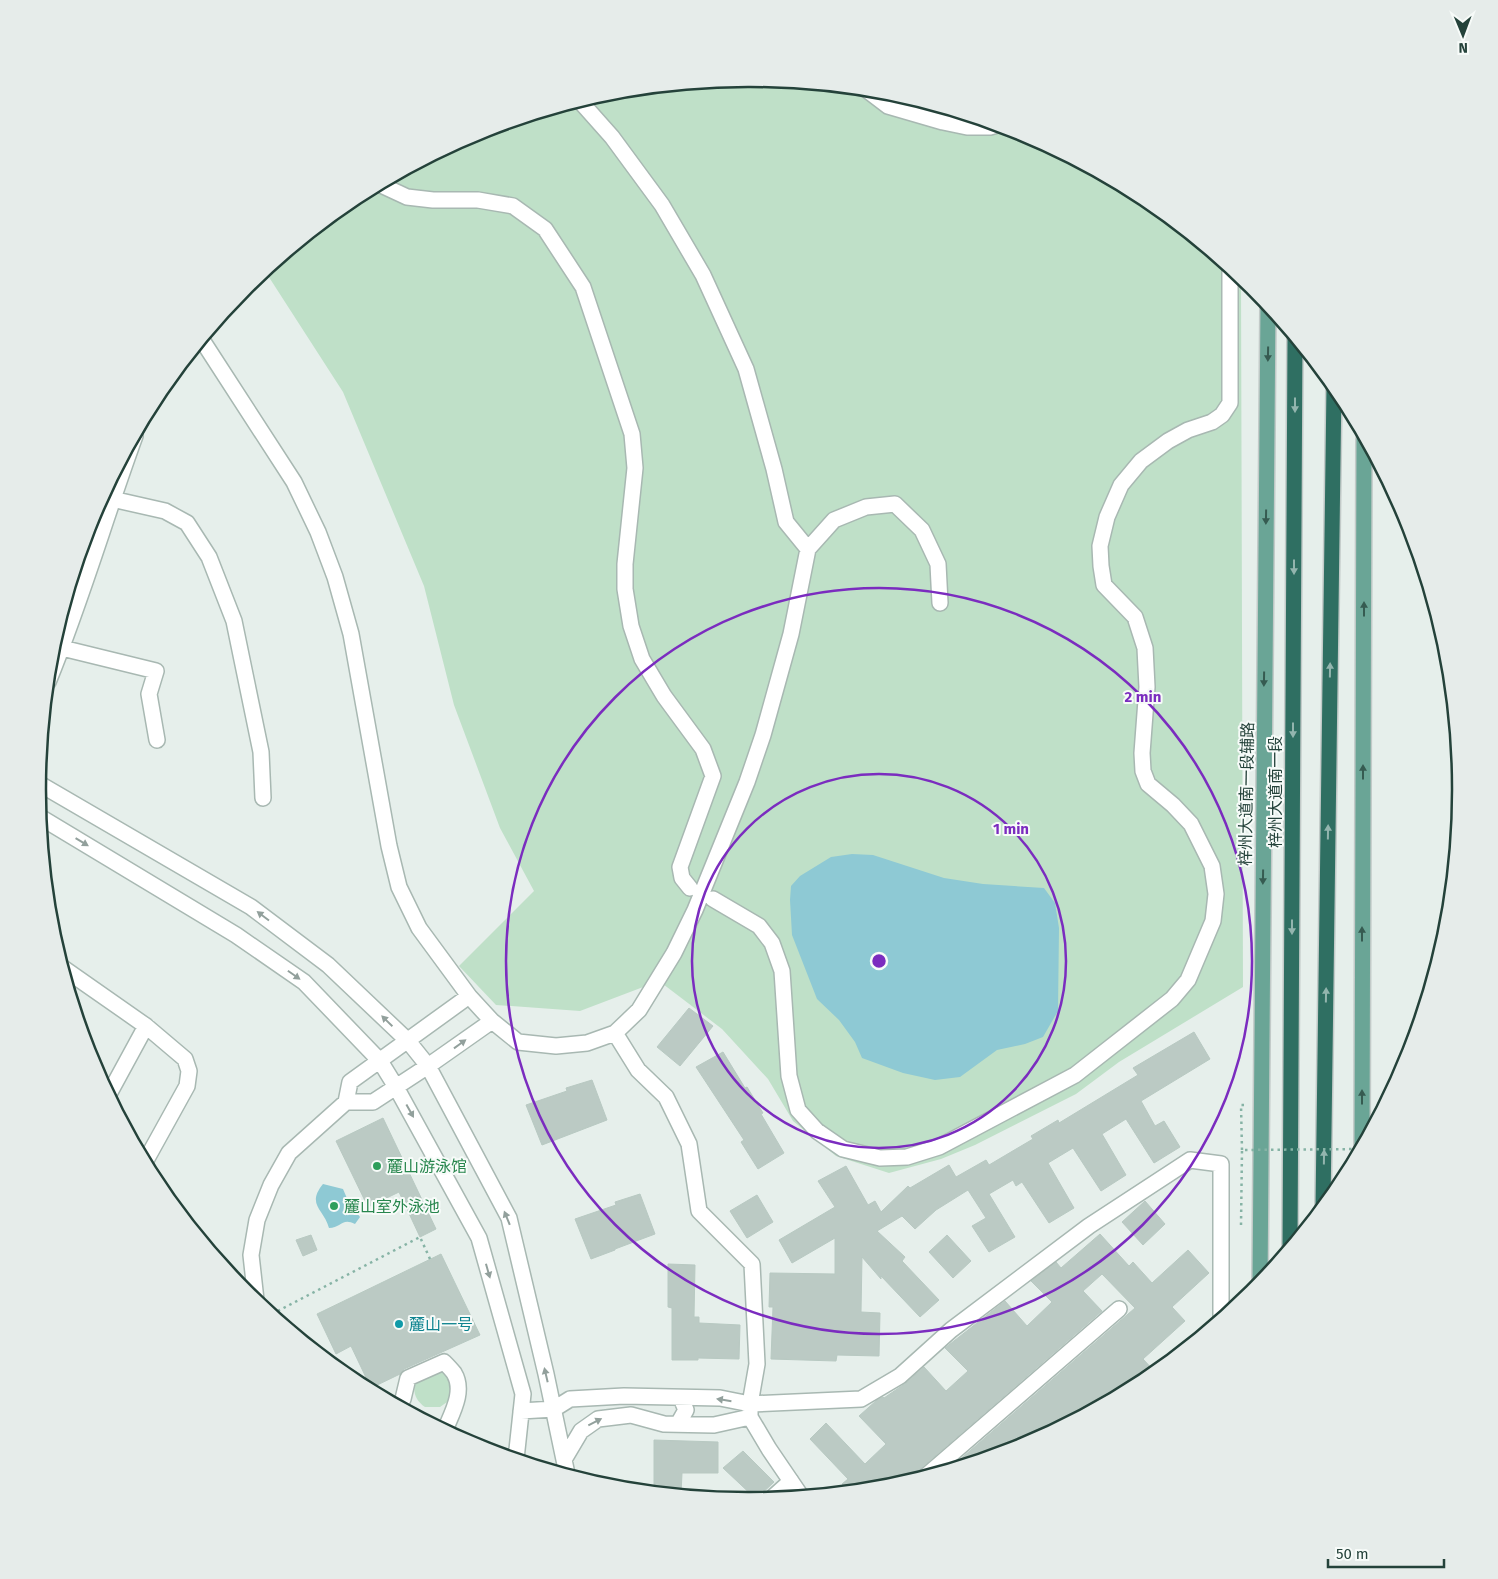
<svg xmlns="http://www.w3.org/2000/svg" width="1498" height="1579" font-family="'Fira Sans','Noto Sans SC',sans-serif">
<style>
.green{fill:#bfe0c8}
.water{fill:#8ec9d4}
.building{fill:#bbcac4;stroke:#b8c9c2}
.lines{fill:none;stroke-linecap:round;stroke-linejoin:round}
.minor-casing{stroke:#a8b8b2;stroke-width:18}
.major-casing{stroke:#c2cac8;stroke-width:18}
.highway-casing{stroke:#c2cac8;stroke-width:18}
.path{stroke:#86b3a5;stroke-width:2.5;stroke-dasharray:2.5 4;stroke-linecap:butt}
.minor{stroke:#fff;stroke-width:15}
.major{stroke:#6aa596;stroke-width:15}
.highway{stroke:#2f6f62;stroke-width:15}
.path-bridge{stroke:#86b3a5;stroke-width:2.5;stroke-dasharray:2.5 4;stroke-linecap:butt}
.oneway{fill:#365b51}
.oneway2{fill:#93b5ae}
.oneway3{fill:#92a09c}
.ring{fill:none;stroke:#7b2cbf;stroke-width:2.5}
.leisure-dot{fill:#2e9e5b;stroke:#f7fbf9;stroke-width:2}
.culture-dot{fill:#0f9aa8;stroke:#f7fbf9;stroke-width:2}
.labels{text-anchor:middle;stroke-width:4;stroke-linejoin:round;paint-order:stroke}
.street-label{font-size:16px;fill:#24423a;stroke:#f7fbf9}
.leisure-label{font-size:16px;fill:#27864d;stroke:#f7fbf9;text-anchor:start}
.culture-label{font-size:16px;fill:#0d838f;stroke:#f7fbf9;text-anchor:start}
.rim{fill:none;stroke:#24423a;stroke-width:2.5}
.centre{fill:#7b2cbf;stroke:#f7fbf9;stroke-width:2.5}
.ring-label{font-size:15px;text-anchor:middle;font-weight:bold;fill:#7b2cbf;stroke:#f7fbf9;stroke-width:4;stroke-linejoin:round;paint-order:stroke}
</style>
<rect width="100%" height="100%" fill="#e6efeb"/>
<path class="green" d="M 749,78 L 888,92 L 1022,132 L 1145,198 L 1241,277 L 1243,987 L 1119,1062 L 1076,1094 L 975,1145 L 941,1159 L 889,1173 L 836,1156 L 793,1121 L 768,1079 L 722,1029 L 659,981 L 580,1011 L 496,1005 L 459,966 L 534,891 L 500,828 L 454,705 L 424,586 L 343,392 L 265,271 L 354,198 L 477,132 L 610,92 Z
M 438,1369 L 444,1371 L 452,1381 L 450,1400 L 440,1407 L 425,1407 C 415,1400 412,1391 416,1380 Z"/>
<path class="water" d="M 852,854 L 873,855 L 944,878 L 983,884 L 1044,888 L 1055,903 L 1059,928 L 1058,1011 L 1043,1037 L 1025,1044 L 997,1050 L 960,1077 L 935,1080 L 903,1073 L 862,1058 L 855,1042 L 839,1020 L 817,999 L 792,935 L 790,900 L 791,886 L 800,876 L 831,857 Z
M 323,1184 L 343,1189 L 349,1203 L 360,1217 L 355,1224 C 342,1217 341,1228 329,1228 C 324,1209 306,1205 323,1184 Z"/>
<path class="building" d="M 689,1008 L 713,1026 L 680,1066 L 657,1047 Z
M 1194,1032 L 1210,1059 L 1141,1101 L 1155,1126 L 1164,1121 L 1180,1147 L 1154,1163 L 1126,1119 L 1102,1134 L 1126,1175 L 1101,1191 L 1073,1148 L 1048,1163 L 1074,1208 L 1049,1223 L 1022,1182 L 1016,1186 L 1013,1180 L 989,1194 L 1015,1237 L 989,1252 L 972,1226 L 986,1218 L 968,1190 L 936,1210 L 915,1229 L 902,1216 L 877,1231 L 905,1257 L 902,1261 L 939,1300 L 920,1317 L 881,1276 L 881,1279 L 862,1257 L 861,1312 L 880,1313 L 879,1356 L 837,1355 L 836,1361 L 771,1359 L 773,1307 L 769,1307 L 770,1273 L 835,1274 L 835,1238 L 792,1263 L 779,1240 L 835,1207 L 818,1181 L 846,1166 L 868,1205 L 875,1201 L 881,1212 L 908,1186 L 910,1188 L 949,1165 L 956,1177 L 986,1160 L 989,1165 L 1033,1139 L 1031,1136 L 1058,1120 L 1059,1123 L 1138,1075 L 1133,1068 Z
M 723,1052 L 745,1088 L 747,1087 L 763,1113 L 761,1114 L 784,1153 L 758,1169 L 741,1142 L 744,1140 L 696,1067 Z
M 592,1080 L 607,1120 L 542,1145 L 526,1105 L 567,1091 L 566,1088 Z
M 383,1118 L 436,1229 L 420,1237 L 399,1192 L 368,1207 L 336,1141 Z
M 640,1194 L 655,1234 L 615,1249 L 615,1250 L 591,1259 L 575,1219 L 616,1205 L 615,1202 Z
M 757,1195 L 773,1222 L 747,1238 L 730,1211 Z
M 1145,1201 L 1165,1224 L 1143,1245 L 1122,1222 Z
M 1100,1234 L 1129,1266 L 1133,1262 L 1152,1283 L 1188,1250 L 1209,1273 L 1172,1307 L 1185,1321 L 1143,1359 L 1155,1372 L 1144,1381 L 1097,1406 L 1093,1401 L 1075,1418 L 1021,1447 L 949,1469 L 1135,1308 L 1102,1274 L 1083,1291 L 1102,1311 L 920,1469 L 917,1473 L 917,1478 L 888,1487 L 849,1491 L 842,1484 L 848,1479 L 810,1439 L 826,1423 L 865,1464 L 886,1444 L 859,1416 L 877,1400 L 883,1397 L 884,1398 L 906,1383 L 924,1367 L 946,1391 L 968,1371 L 945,1348 L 1005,1301 L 1027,1326 L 1052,1302 L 1031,1281 L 1056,1262 L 1061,1268 Z
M 311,1235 L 317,1250 L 303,1256 L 296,1240 Z
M 947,1235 L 971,1261 L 953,1278 L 929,1252 Z
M 441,1254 L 480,1335 L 404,1369 L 400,1374 L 371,1388 L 351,1346 L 336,1354 L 317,1314 Z
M 668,1264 L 695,1265 L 694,1317 L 699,1317 L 699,1323 L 740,1325 L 739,1359 L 698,1358 L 698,1360 L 672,1360 L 672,1308 L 668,1307 Z
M 654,1440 L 718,1442 L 718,1473 L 682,1473 L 681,1494 L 654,1492 Z
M 743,1451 L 774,1482 L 756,1499 L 723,1468 Z"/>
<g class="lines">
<g class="minor-casing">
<path id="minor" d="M 867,90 L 888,106 L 943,122 L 967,127 L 990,127 L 997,125
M 580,101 L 612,137 L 662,205 L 703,275 L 746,369 L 774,469 L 786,522 L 808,549
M 379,184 L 407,197 L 433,200 L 478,200 L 513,206 L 545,229 L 583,287 L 632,434 L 635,468 L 625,564 L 625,589 L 631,626 L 642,659 L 664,696 L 703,749 L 713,776 L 680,867 L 682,878 L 690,888
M 202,340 L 294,482 L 318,532 L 335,577 L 351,634 L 389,846 L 399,887 L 419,928 L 469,996 L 492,1021 L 518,1042 L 556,1046 L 587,1043 L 615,1033 L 639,1010 L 674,953 L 695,910 L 747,782 L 763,735 L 791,634 L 808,549 L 834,520 L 866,507 L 895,504 L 922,530 L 938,564 L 940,603
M 112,499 L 165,511 L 187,523 L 209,557 L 234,621 L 261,752 L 263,798
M 62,648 L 156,671 L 149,694 L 157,740
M 48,682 C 81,602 105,518 135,436
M 38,783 L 251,907 L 328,965 L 408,1041 L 428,1066 L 509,1218 L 546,1374 L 567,1474
M 40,817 L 236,935 L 304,982 L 380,1061 L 396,1087 L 479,1238 L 523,1394 L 516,1459
M 713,899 L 759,926 L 772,943 L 782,971 L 789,1076 L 798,1110 L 817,1131 L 843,1149 L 880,1158 L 907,1157 L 939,1147 L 1075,1075 L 1172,999 L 1188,980 L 1213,921 L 1216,894 L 1212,866 L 1191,824 L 1173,805 L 1148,784 L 1143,771 L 1142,753 L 1147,687 L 1145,648 L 1135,617 L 1104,585 L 1101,566 L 1100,546 L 1107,517 L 1121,485 L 1141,461 L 1168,441 L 1188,430 L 1212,422 L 1222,415 L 1230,403 L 1230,269
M 63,968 L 146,1026 L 185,1059 L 189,1071 L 187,1086 L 145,1162
M 469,996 L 350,1082 L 346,1102 L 373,1102 L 428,1066 L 492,1021
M 615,1033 L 638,1070 L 666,1097 L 689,1144 L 699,1211 L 752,1264 L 757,1364 L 750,1404 L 861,1399 L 900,1376 L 951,1330 L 1089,1226 L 1190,1160 L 1221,1164 L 1221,1318
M 109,1094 L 146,1026
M 256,1300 L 251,1255 L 257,1220 L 271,1185 L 289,1153 L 346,1102
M 399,1405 L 403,1399 L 408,1378 L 444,1362 C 447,1365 451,1369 454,1373 C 465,1391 452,1413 445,1430
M 521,1411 L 554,1409 L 570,1399 L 624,1396 L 720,1398 L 750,1404 L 750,1417 L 714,1425 L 664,1424 L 631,1415 L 598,1419 L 581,1431 L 565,1458
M 750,1417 L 769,1449 L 801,1496
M 678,1424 L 686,1410 L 681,1398
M 926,1476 L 1119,1309
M 771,1499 L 791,1481"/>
</g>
<g class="major-casing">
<path id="major" d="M 1362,1146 L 1364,439
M 1260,1283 L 1268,306"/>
</g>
<g class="highway-casing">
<path id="highway" d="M 1323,1206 L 1334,386
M 1290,1246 L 1295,339"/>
</g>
<path class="path" d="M 1242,1150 L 1241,1105 L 1247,1105
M 272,1314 L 420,1237 L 430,1259"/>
<use href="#minor" class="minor"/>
<use href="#major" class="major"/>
<use href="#highway" class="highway"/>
<path class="path-bridge" d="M 1241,1225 L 1242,1150 L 1360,1149"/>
</g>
<defs><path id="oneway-solid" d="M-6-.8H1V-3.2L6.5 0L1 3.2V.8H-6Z" transform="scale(1.25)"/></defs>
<g class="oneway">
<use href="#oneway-solid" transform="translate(1268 354) rotate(91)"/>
<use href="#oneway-solid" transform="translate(1266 517) rotate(91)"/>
<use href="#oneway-solid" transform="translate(1364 609) rotate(-90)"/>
<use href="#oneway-solid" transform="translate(1264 679) rotate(91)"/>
<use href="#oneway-solid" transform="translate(1363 772) rotate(-90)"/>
<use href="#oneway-solid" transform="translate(1263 877) rotate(91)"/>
<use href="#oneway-solid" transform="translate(1362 934) rotate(-90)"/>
<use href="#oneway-solid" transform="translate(1362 1097) rotate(-90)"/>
</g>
<g class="oneway2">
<use href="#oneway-solid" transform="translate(1295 405) rotate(90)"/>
<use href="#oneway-solid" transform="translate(1294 567) rotate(90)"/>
<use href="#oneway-solid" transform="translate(1330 670) rotate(-89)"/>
<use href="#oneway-solid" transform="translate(1293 730) rotate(90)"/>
<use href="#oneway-solid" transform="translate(1328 832) rotate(-89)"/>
<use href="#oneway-solid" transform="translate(1292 927) rotate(90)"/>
<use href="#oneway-solid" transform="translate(1326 995) rotate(-89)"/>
<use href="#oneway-solid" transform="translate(1324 1157) rotate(-89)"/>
</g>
<g class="oneway3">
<use href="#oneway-solid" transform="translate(82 842) rotate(31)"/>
<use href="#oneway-solid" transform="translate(263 916) rotate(-143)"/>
<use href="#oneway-solid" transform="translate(294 975) rotate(35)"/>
<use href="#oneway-solid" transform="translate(387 1021) rotate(-136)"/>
<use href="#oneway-solid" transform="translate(460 1044) rotate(-36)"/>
<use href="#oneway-solid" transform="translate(410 1111) rotate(61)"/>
<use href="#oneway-solid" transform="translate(507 1218) rotate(-112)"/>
<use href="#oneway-solid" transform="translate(488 1271) rotate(74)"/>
<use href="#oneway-solid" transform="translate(546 1375) rotate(-103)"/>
<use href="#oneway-solid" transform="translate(724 1400) rotate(-171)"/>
<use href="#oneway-solid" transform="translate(595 1422) rotate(-27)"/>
</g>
<g class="ring">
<circle cx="879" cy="961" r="187"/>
<circle cx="879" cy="961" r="373"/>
</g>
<g class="leisure-dot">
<circle cx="377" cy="1166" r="5"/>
<circle cx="334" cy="1206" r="5"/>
</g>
<circle class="culture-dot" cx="399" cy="1324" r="5"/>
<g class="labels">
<g class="street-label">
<text transform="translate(1275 792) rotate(-90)" y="6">梓州大道南一段</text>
<text transform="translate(1246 794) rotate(-89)" y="6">梓州大道南一段辅路</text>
</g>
<g class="leisure-label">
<text x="387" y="1172">麓山游泳馆</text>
<text x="344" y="1212">麓山室外泳池</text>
</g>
<g class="culture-label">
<text x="409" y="1330">麓山一号</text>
</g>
</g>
<path d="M0 0H1498V1579H0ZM748 87H750A702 702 0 0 1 1452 789V790A702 702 0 0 1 750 1492H748A702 702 0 0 1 46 790V789A702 702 0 0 1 748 87Z" fill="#e6ecea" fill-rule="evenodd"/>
<path class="rim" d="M748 87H750A702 702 0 0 1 1452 789V790A702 702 0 0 1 750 1492H748A702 702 0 0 1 46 790V789A702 702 0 0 1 748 87Z"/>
<circle cx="879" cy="961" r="8" class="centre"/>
<g class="ring-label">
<text x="1143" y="702">2 min</text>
<text x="1011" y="834">1 min</text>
</g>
<g transform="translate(1463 35) rotate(179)" stroke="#f7fbf9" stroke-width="4" paint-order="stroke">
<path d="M0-4L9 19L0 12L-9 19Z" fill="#24423a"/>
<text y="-8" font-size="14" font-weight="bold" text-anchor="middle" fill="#24423a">N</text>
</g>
<path d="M1328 1559v8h116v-8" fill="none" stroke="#24423a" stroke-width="2.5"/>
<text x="1336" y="1559" font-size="15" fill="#24423a" stroke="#f7fbf9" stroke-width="4" paint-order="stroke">50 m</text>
</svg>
